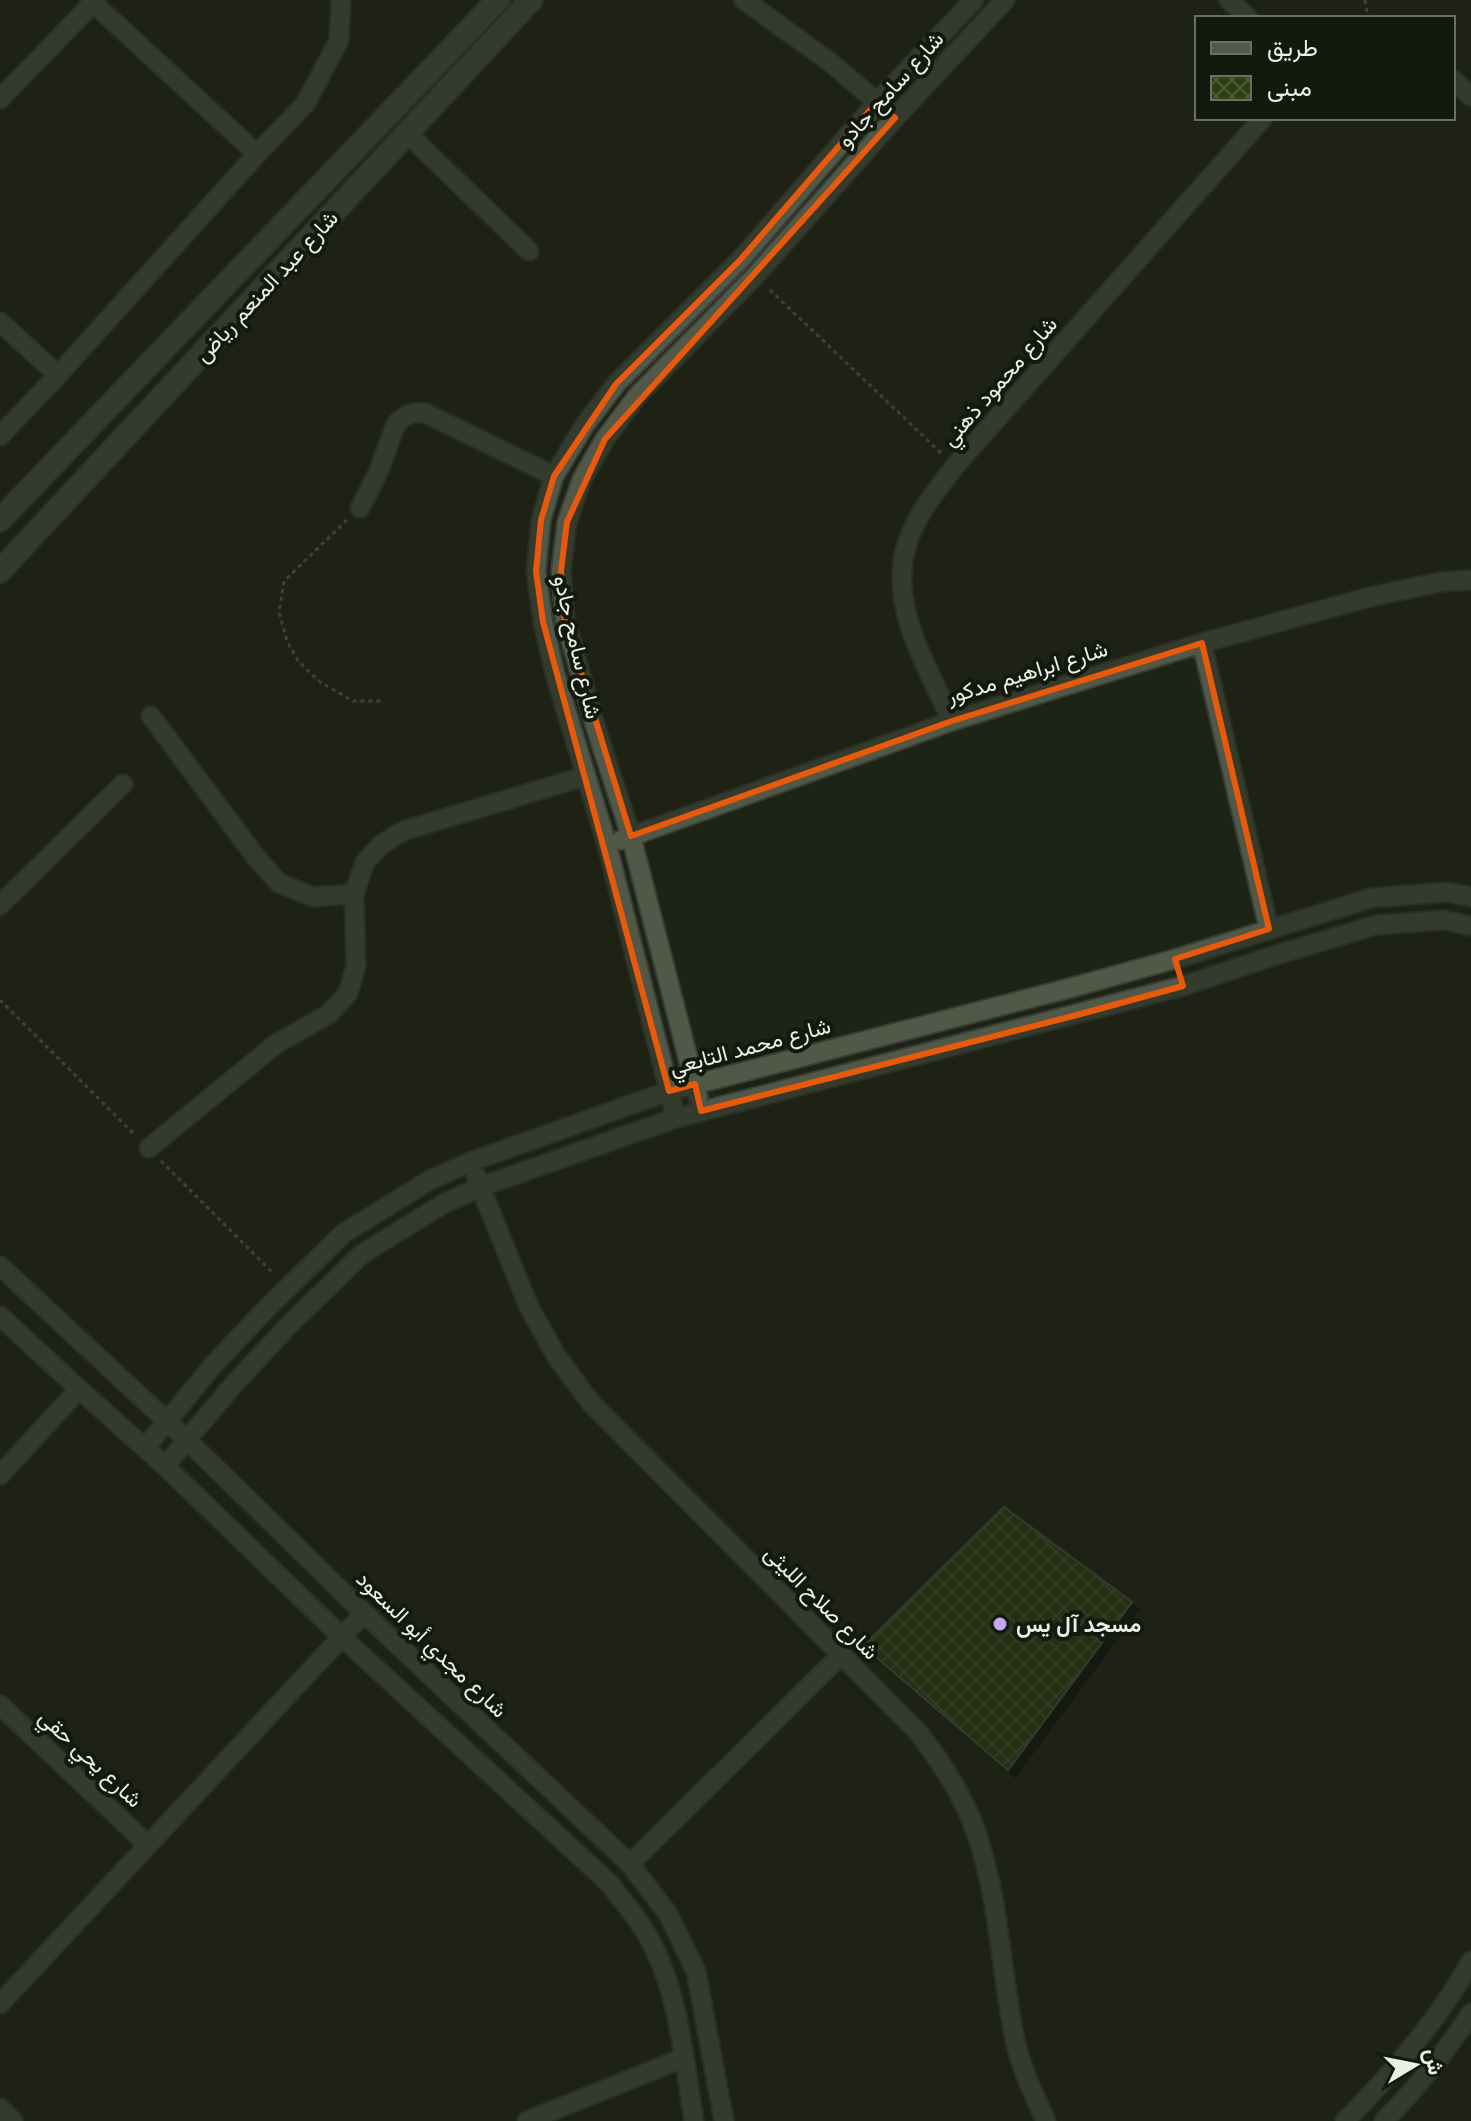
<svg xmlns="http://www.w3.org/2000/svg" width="1471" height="2121" font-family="'Varela Round',Vazirmatn,sans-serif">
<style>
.building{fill:url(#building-cross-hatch);stroke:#515848;stroke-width:2;filter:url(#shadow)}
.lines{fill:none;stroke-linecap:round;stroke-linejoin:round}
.minor-casing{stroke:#393e34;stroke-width:22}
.tertiary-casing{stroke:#393e34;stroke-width:26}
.path{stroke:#63695c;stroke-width:3;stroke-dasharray:4 4;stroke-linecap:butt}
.minor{stroke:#515848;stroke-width:18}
.tertiary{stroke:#515848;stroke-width:22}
.marked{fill:none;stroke:#e8590c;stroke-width:6;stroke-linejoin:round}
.poi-dot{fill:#c0a8f4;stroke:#13190c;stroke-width:3}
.labels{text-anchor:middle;stroke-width:8;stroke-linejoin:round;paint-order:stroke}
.street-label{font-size:22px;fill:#ebf0e6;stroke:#13190c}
.poi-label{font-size:22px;font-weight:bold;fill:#ebf0e6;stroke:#13190c;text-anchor:start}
</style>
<defs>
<pattern id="building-cross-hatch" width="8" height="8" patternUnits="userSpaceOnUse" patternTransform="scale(2)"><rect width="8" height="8" fill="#2d3f10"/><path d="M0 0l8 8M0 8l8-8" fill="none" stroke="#4c5b33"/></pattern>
<filter id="shadow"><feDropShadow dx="7" dy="7" stdDeviation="0" flood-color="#0009"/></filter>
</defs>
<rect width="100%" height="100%" fill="#1d2315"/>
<path class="building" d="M 1004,1507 L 1132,1602 L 1008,1770 L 863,1646 Z"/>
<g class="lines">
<g class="minor-casing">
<path id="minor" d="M 90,0 L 257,154
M 744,0 L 830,62 L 884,108
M 1229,0 L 1248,18
M 1453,80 L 1471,96
M 0,99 L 93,3
M 408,134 L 529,251
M 0,322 L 58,375
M 0,436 L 58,375 L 257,154 L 306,103 L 339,40 L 341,0
M 360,508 L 378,473 L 396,424 C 405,415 412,411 425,413 L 554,476
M 1202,643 L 1269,929
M 151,716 L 255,856 L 279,883 L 313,897 L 354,894
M 952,721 C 926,664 883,597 911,533 C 921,509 939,487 955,466 L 1263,118
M 621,840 L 952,721 L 1202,643 L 1370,597 L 1440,582 L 1471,580
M 0,905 L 123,784
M 698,1097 L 631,836 L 595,725 L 565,620 L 561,571 L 567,522 L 582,479 L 605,439 L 638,395 L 755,276 L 895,118 L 1005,0
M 676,1118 L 607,845 L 555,674 L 543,622 L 536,571 L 541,520 L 554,476 L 584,426 L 616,384 L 741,259 L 877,102 L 974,0
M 149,1148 L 276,1044 L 329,1014 L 348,993 L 356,966 L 354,894 L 365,862 L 382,844 L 403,831 L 586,776
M 476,1176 L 529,1307 L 557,1357 L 591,1403 L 918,1732 C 943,1765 965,1798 978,1838 C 999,1901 1001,1970 1014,2035 C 1020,2066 1033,2093 1046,2121
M 0,1266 L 186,1439 L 364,1613 L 630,1864 L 668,1914 L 696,1971 L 724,2121
M 0,1316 L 79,1389 L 165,1466 L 342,1637 L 609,1883 C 620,1898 633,1912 643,1928 C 679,1985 683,2056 694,2121
M 145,1448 L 214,1364 L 271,1304 L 344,1233 L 430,1180 L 470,1162 L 669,1091 L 1070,988 L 1175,959 L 1371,898 L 1447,892 L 1471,897
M 165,1466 L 235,1383 L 290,1324 L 362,1254 L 443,1204 L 480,1187 L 676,1118 L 1183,986 L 1276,955 L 1376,925 L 1444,920 L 1471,926
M 0,1475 L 79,1389
M 0,1705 L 148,1845
M 630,1864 L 841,1655
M 0,2004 L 364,1613
M 0,2108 L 13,2121
M 527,2121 L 683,2058
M 1345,2121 C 1393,2073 1438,2021 1471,1961
M 1384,2121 C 1417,2088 1446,2052 1471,2013"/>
</g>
<g class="tertiary-casing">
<path id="tertiary" d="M 0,520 L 498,0
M 0,571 L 531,0"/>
</g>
<path class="path" d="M 1365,0 L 1368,18
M 770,290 L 941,453
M 347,520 L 284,581 L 279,612 L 287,641 L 298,661 L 320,682 L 353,701 L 384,701
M 0,1000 L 136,1136
M 161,1161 L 274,1274"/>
<use href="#minor" class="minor"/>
<use href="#tertiary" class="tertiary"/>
</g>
<path d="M0 0H1471V2121H0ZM 877,102 L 895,118 L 605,439 L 567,522 L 561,571 L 565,620 L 631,836 L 952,721 L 1202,643 L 1269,929 L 1175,959 L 1183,986 L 1077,1015 L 701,1111 L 695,1084 L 669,1091 L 543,622 L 536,571 L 541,520 L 554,476 L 616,384 L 741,259 Z" fill="#1d2315" fill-opacity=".55" fill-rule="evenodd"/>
<path class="marked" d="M 877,102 L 895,118 L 605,439 L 567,522 L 561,571 L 565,620 L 631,836 L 952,721 L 1202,643 L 1269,929 L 1175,959 L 1183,986 L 1077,1015 L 701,1111 L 695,1084 L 669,1091 L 543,622 L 536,571 L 541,520 L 554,476 L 616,384 L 741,259 Z"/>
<circle class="poi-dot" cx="1000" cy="1624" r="8"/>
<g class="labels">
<g class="street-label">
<text transform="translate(890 89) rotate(-48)" y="8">شارع سامح جادو</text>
<text transform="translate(266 286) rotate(-47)" y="8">شارع عبد المنعم رياض</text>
<text transform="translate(999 381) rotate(-49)" y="8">شارع محمود ذهني</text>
<text transform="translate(578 647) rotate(77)" y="8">شارع سامح جادو</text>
<text transform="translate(1027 672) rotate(-17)" y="8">شارع ابراهيم مدكور</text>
<text transform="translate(750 1046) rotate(-15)" y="8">شارع محمد التابعي</text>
<text transform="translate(822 1602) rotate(45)" y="8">شارع صلاح الليثى</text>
<text transform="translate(432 1644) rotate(44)" y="8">شارع مجدي أبو السعود</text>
<text transform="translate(91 1758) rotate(43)" y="8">شارع يحي حقي</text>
</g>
<g class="poi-label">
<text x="1016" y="1632">مسجد آل يس</text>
</g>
</g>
<rect x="1195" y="16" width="260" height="104" fill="#13190c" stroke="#696f63" stroke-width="2"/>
<rect x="1211" y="42" width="40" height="12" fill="#515848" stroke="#696f63" stroke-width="2"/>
<text x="1267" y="56" font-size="24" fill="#ebf0e6">طريق</text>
<rect x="1211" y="76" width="40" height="24" fill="url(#building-cross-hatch)" stroke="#696f63" stroke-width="2"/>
<text x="1267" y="96" font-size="24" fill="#ebf0e6">مبنى</text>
<g transform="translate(1415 2065) rotate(80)" stroke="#13190c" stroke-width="6" paint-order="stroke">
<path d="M0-6L14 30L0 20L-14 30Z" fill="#ebf0e6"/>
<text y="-12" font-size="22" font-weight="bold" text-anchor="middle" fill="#ebf0e6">ش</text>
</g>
</svg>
